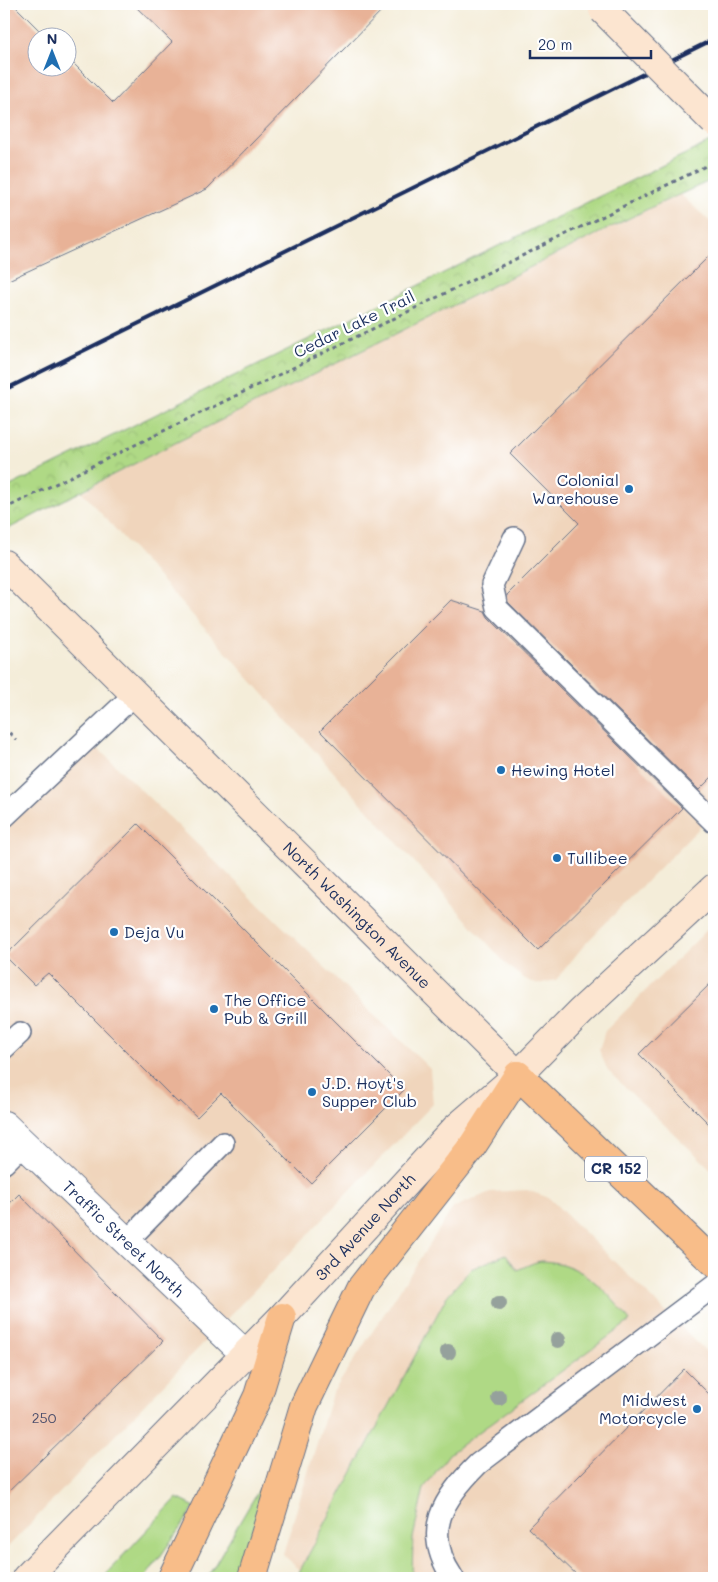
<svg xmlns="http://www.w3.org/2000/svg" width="718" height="1582" font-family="Mali,sans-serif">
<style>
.built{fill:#f0d5bc}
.grass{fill:#afd985;stroke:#658472}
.park{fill:url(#park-crowns);stroke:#658472}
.building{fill:#e8b297}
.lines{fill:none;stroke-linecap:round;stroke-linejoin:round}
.lane-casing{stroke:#677289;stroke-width:24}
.street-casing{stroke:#677289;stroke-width:30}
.secondary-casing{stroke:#677289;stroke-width:30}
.primary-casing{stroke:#677289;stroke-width:30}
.highway-casing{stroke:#677289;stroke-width:30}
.path{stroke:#677289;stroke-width:3;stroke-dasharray:4 4;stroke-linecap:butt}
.lane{stroke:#fff;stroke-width:21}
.street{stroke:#fff;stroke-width:28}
.secondary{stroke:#fce5d0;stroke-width:28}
.primary{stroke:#f8bd89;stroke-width:28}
.highway{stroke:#f8bd89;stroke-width:28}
.rail{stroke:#1b2f5e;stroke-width:4}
.secondary-bridge-casing{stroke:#677289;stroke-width:30;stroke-linecap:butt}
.secondary-bridge{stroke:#fce5d0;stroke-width:28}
.tree{fill:#95a19c}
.poi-dot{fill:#1f6fb2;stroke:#fff;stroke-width:2}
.labels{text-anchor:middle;stroke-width:4.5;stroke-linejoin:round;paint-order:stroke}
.number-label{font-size:14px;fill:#4e506c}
.shield{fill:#fff;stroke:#5f6d8e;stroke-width:1}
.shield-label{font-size:15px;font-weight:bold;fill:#1b2f5e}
.street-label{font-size:16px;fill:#1b2f5e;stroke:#fff}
.poi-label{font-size:16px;fill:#1b2f5e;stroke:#fff;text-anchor:start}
</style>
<defs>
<pattern id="park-crowns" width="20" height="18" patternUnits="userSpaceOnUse" patternTransform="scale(1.25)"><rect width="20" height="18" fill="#afd985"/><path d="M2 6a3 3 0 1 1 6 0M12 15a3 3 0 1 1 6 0" fill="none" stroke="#96bb75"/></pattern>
</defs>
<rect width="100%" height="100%" fill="#fff"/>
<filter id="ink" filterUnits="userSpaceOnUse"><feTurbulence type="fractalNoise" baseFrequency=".02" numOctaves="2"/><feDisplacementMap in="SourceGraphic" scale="10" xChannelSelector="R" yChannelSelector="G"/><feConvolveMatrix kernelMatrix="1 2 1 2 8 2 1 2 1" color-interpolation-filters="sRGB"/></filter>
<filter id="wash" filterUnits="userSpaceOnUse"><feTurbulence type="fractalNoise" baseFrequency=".0096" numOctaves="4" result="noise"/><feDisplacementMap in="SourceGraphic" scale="20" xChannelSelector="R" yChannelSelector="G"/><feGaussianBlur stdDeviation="1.12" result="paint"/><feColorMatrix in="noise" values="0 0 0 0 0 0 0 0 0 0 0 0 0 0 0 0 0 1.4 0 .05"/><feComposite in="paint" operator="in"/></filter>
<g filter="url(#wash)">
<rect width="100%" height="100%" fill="#f4edd9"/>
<path class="built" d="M 680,194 L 714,225 L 714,813 L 585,944 L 556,980 L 537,984 L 523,978 L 506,964 L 82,492 L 161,450 Z
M 85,736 L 430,1069 L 433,1104 L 4,1551 L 4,816 Z
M 714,923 L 714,1172 L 608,1071 L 599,1050 L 605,1031 Z
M 527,1190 L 549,1198 L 714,1359 L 714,1578 L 307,1578 L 283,1554 L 332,1394 L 453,1208 L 490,1192 Z"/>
<path class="grass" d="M 506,1254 L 517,1270 C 525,1267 535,1261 543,1261 C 583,1263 607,1291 630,1321 L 449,1454 L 424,1488 L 413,1538 L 412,1578 L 296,1578 L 447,1296 L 471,1269 Z
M 281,1452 L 237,1578 L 207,1578 Z
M 177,1498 L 195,1507 L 145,1578 L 102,1578 Z"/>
<path class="park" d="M 714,140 L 714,179 L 652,207 L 161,450 L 4,531 L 4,489 Z"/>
<g id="blocks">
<path class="building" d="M 4,4 L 13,4 L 47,38 L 38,38 L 38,68 L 68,68 L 68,58 L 113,103 L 172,42 L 133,4 L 388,4 L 207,189 L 4,282 Z
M 714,251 L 714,775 L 699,790 L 508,602 L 507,595 L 579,523 L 510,454 Z
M 451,600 L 485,611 L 488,617 L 682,808 L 538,950 L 320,731 Z
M 138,824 L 404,1090 L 311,1183 L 221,1093 L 197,1117 L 180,1101 L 178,1103 L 48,973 L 34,985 L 5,956 Z
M 714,980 L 714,1129 L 639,1054 Z
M 19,1194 L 163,1341 L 4,1496 L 4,1209 Z
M 684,1369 L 714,1399 L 714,1578 L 580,1578 L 528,1528 Z"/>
</g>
</g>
<g filter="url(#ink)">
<use href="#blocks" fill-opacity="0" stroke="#677289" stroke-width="1"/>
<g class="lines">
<g class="lane-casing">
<path id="lane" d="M 514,538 L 492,585 L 497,608 L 714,822
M 4,817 L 135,694
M 4,1048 L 20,1033
M 4,1163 L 23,1144
M 126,1242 L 223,1143
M 453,1578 C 421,1531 443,1499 478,1464 L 714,1286"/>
</g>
<g class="street-casing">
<g id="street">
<path id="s1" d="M 4,1125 L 244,1353"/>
</g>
</g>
<g class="secondary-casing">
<g id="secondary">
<path id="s2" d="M 4,564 L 518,1075"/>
<path id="s3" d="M 26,1578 L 282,1317 L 455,1129 L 518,1075 L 580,1012 L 714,888"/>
</g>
</g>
<g class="primary-casing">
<path id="primary" d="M 518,1075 L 714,1263"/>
</g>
<g class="highway-casing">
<path id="highway" d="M 172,1578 L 258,1396 L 282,1317
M 252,1578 L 304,1406 L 361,1288 L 471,1148 L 518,1075"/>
</g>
<path class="path" d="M 4,509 L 714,162
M 4,727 L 16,740"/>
<use href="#lane" class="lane"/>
<use href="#street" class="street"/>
<use href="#secondary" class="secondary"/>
<use href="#primary" class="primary"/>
<use href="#highway" class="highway"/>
<path class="rail" d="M 4,390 L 714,39"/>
<g class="secondary-bridge-casing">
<path id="secondary-bridge" d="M 603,10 L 714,122"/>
</g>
<use href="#secondary-bridge" class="secondary-bridge"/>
</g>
<g class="tree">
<circle cx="499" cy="1303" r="8"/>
<circle cx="558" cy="1340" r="8"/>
<circle cx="448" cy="1352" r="8"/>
<circle cx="499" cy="1398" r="8"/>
</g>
</g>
<g class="poi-dot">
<circle cx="629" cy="489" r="5"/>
<circle cx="501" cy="770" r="5"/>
<circle cx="557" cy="858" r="5"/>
<circle cx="114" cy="932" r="5"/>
<circle cx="214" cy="1009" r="5"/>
<circle cx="312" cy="1092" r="5"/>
<circle cx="697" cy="1409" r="5"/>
</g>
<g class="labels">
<g class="number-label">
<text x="44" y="1423">250</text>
</g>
<rect class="shield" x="585" y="1156.5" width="62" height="25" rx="4"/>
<g class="shield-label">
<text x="616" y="1174">CR 152</text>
</g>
<g class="street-label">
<text transform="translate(354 324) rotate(-26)" y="6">Cedar Lake Trail</text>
<text dy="6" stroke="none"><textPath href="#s2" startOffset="498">North Washington Avenue</textPath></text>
<text dy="6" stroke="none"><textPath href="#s3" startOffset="488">3rd Avenue North</textPath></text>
<text dy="6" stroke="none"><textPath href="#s1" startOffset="165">Traffic Street North</textPath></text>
</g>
<g class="poi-label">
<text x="619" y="486" text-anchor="end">Colonial<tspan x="619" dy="18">Warehouse</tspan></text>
<text x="511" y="776">Hewing Hotel</text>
<text x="567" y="864">Tullibee</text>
<text x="124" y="938">Deja Vu</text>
<text x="224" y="1006">The Office<tspan x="224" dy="18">Pub &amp; Grill</tspan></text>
<text x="322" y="1089">J.D. Hoyt's<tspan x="322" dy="18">Supper Club</tspan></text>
<text x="687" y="1406" text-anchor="end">Midwest<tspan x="687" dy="18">Motorcycle</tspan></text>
</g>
</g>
<rect width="718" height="1582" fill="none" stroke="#fff" stroke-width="20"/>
<g transform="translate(52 52)"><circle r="24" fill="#ffffff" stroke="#a4acbf"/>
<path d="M0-4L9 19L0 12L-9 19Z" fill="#1f6fb2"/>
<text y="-8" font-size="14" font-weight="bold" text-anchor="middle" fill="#1b2f5e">N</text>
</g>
<path d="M530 50v8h121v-8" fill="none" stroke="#1b2f5e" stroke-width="2.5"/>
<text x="538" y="50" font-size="15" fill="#1b2f5e" stroke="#ffffff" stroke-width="4" paint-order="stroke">20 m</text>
</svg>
